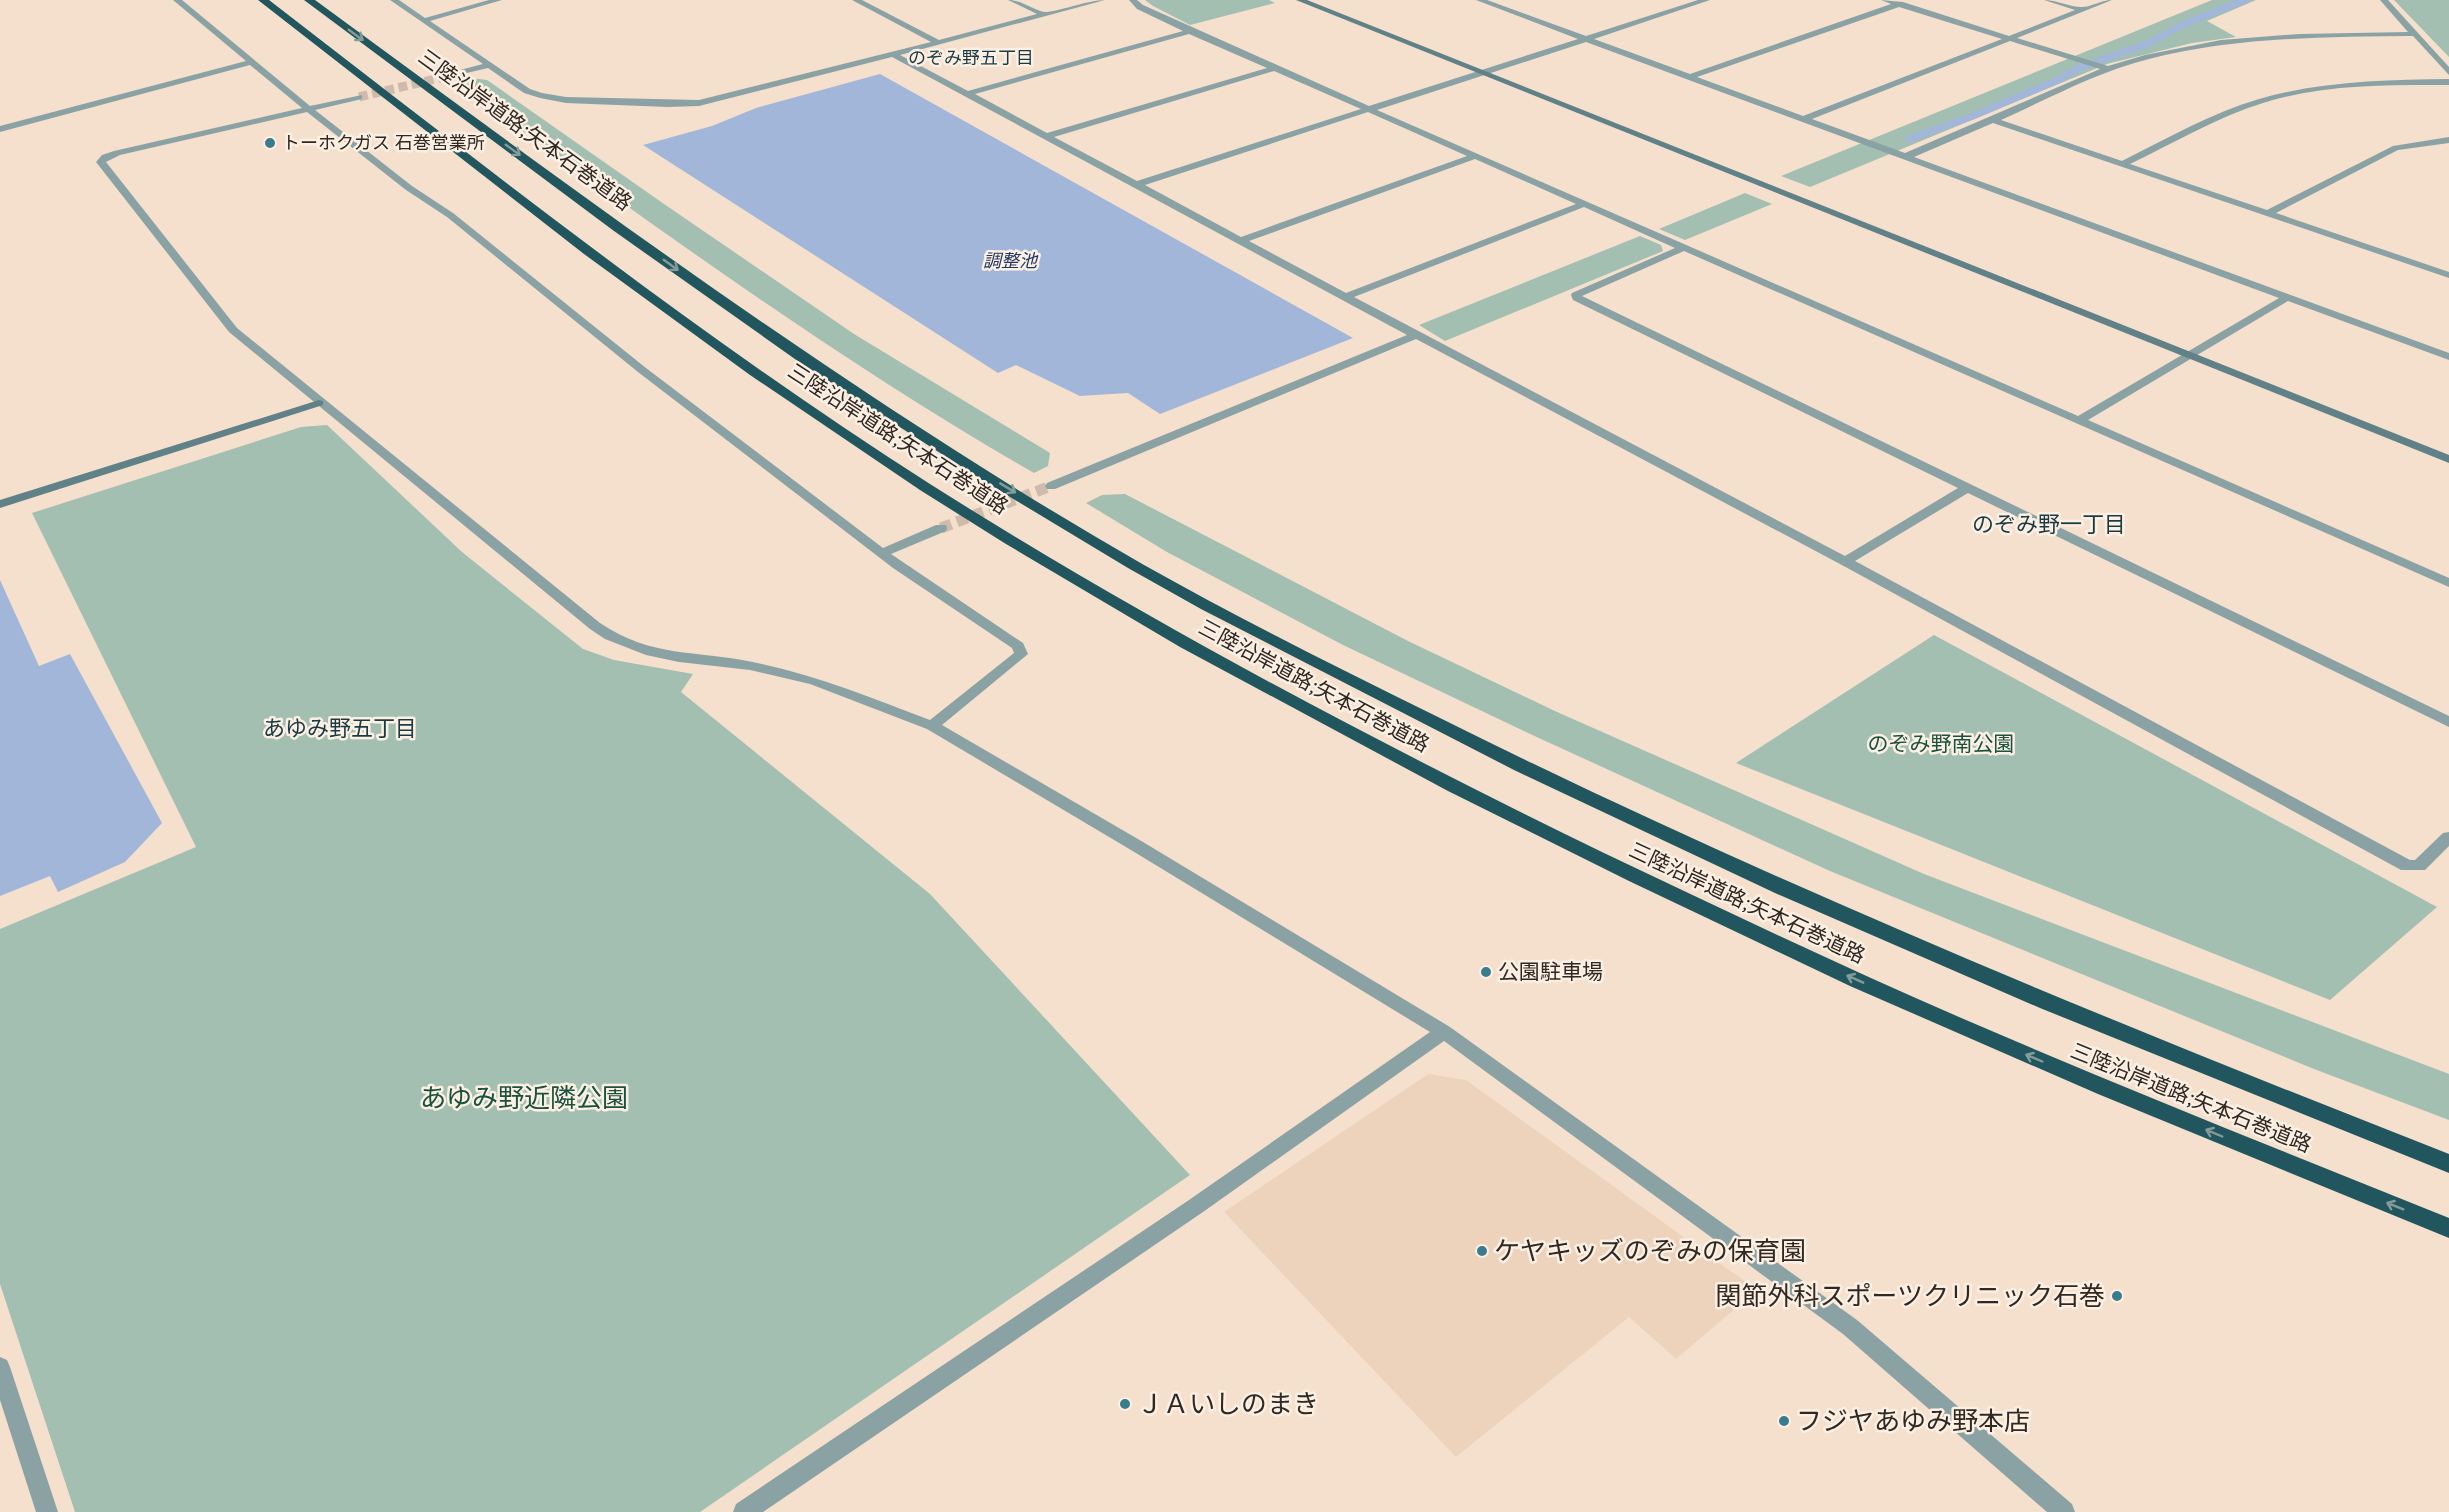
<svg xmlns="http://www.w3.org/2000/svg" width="2449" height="1512" font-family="'PT Sans','Noto Sans JP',sans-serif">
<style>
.built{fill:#edd3bb}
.green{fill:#a2bfb1}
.water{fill:#a2b6da}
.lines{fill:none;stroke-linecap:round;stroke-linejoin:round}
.stream{stroke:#a2b6da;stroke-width:7}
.street-tunnel-far1{stroke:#cebbab;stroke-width:9;stroke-dasharray:9 4.5;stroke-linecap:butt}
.street-tunnel{stroke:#cebbab;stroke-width:11;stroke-dasharray:11 6;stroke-linecap:butt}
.street{fill:#8ba2a5;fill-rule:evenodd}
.secondary{fill:#608187;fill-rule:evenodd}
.highway{fill:#21565e;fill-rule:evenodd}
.oneway{stroke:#849b9a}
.poi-dot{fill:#397d8c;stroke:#fcefe4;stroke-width:2}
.labels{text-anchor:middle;stroke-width:5;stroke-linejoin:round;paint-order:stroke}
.far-neighbourhood-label{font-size:18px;fill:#1a3b42;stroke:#fcefe4}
.far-poi-label{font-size:18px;fill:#302821;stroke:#fcefe4;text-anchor:start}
.far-water-label{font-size:18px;font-style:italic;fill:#203765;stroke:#fcefe4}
.street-label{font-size:21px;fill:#302821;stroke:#fcefe4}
.park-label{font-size:21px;fill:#19523d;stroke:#fcefe4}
.poi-label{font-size:21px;fill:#302821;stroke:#fcefe4;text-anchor:start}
.neighbourhood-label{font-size:22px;fill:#1a3b42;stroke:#fcefe4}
.near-park-label{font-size:26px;fill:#19523d;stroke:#fcefe4}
.near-poi-label{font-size:26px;fill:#302821;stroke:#fcefe4;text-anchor:start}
</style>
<rect width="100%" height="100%" fill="#f5e0cd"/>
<path class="built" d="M 1428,1074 L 1466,1080 L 1757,1290 L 1676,1359 L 1629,1317 L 1456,1457 L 1224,1212 Z"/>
<path class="green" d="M 1145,0 L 1269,0 L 1275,3 L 1190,25 L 1153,6 Z
M 2212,0 L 2256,0 L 2207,21 L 2236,37 L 2192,43 L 2107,64 L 1810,187 L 1781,176 Z
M 2394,0 L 2449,0 L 2449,57 Z
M 471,78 L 487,80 L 664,204 L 854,334 L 1050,453 L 1048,466 L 1034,473 C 832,357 645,219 456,83 Z
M 1745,193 L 1772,204 L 1685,240 L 1659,229 Z
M 1640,236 L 1661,245 L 1663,251 L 1445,341 L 1419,325 Z
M 327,425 L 462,552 L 583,649 L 614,660 L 693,674 L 681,692 L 930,894 L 1190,1175 L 700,1512 L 75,1512 L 0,1284 L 0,929 L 196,847 L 32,513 L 301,427 Z
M 1125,494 L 1408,641 L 1557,712 L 1924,874 L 2449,1074 L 2449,1120 L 2314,1069 L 1830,871 L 1541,739 L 1343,645 L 1167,552 L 1086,503 L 1102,495 Z
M 1934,635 L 2437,907 L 2330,1000 L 1736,763 Z"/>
<path class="water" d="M 880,74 L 1353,338 L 1160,414 L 1128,393 L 1080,396 L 1016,365 L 998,373 L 643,145 L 712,126 L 756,108 Z
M 0,580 L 39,666 L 70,654 L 162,823 L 125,862 L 58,892 L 50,876 L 0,896 Z"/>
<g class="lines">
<path class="stream" d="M 1909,139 L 1973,116 L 2058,80 L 2079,68 L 2149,43 L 2184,24 L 2246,0"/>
<path class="street-tunnel-far1" d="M 359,97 L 444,77"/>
<path class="street-tunnel" d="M 941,528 L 1051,486"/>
<path class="street" d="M 173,0 L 182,0 L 310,106 L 362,95 L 362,99 L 315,110 L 412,186 L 453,213 L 646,368 L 883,548 L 936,525 L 946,525 L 947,528 L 946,531 L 891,554 L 1023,643 L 1028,654 L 942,725 L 1143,842 L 1450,1027 L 1857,1320 L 2072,1504 L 2075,1512 L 2047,1512 L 1843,1334 L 1444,1041 L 1203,1212 L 763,1512 L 733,1512 L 736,1504 L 1189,1200 L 1430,1032 L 1131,850 L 927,729 L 810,684 L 750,670 L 679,662 L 646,655 L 605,639 L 590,629 L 229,332 L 96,162 L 102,155 L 114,151 L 302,108 L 250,65 L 0,132 L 0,126 L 246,61 ZM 307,112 L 406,190 L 447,217 L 638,372 L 893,568 L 1012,648 L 1014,653 L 930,720 C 870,697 816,675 753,662 C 695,650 652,658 600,623 L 237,328 L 106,162 L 120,155 Z
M 390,0 L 399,0 L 425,18 L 489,0 L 502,0 L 430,21 L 530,89 L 542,93 L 566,97 L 699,100 L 931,42 L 852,0 L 862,0 L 939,40 L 1037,14 L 1008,0 C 1022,0 1031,9 1044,12 C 1054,13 1088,0 1105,0 L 900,55 L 968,91 L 1183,31 L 1137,9 L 1129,0 L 1137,0 L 1143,5 L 1369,106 L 1578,39 L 1476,0 L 1487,0 L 1586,36 L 1698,0 L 1710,0 L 1594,39 L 1690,74 L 1891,4 L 1881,0 L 1903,2 L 2009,36 L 2075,10 L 2044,0 C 2056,0 2073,8 2083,7 C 2094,6 2101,0 2112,0 L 2017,38 L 2108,66 L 2145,55 L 2221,40 L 2299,34 L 2408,32 L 2380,0 L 2388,0 L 2449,67 L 2449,75 L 2413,36 C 2324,37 2235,37 2149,59 C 2097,72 2050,98 2001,120 L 2122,161 C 2166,139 2211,113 2259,99 C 2321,81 2385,80 2449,79 L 2449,85 C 2387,85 2323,84 2263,103 C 2217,117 2174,143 2130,164 L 2267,210 L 2393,146 L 2449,137 L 2449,143 L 2398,150 L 2276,213 L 2449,272 L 2449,278 L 1993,123 L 1914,157 L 2449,353 L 2449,360 L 2288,301 L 2088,420 L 2449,578 L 2449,587 L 1684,251 L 1582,296 L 2449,716 L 2449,727 L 1968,493 L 1855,561 L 2410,860 L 2415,860 L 2443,833 L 2449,832 L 2449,846 L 2425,870 L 2401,870 L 1840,564 L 1416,339 L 1055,489 L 1047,489 L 1045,486 L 1047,483 L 1407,335 L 892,57 L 699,106 L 668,107 L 566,103 L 540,98 L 524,93 L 488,68 L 441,79 L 441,75 L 483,64 ZM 1899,7 L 2002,39 L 1803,116 L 1697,77 ZM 1189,34 L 1267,68 L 1047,133 L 975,94 ZM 2010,41 L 2100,69 L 1905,153 L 1812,119 ZM 1586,42 L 2279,298 L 2078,416 L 1377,110 ZM 1274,71 L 1361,109 L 1137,181 L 1054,137 ZM 1368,112 L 1467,156 L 1241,237 L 1145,185 ZM 1475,159 L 1576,204 L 1346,293 L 1249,241 ZM 1584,207 L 1675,248 L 1572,293 L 1571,295 L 1573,300 L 1958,488 L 1845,556 L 1354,297 Z
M 0,1357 L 7,1360 L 10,1367 L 58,1512 L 36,1512 L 0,1400 Z"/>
<path class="secondary" d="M 1296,0 L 1307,0 L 2449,455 L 2449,463 Z
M 319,400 L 323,401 L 323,405 L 0,508 L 0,500 Z"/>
<path class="highway" d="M 258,0 L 269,0 C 485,166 699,337 930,484 C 1146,621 1374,741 1604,853 C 1722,909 1839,965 1959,1017 C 2121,1087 2285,1152 2449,1218 L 2449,1238 L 2098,1094 L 1850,986 L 1629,881 L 1448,791 L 1180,647 L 1006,544 L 920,490 L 750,375 L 584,254 Z
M 304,0 L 315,0 C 585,198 853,398 1144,565 C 1240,619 1339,668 1438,717 C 1767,881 2107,1020 2449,1154 L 2449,1173 L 2040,1008 L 1775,893 L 1514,770 L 1201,609 L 1128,568 L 982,480 L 802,364 L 614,231 Z"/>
</g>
<defs><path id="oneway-shaft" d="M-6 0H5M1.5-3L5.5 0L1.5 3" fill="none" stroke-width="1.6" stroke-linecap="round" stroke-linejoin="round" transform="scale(1.5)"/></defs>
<g class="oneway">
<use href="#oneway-shaft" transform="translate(356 35) rotate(36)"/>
<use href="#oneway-shaft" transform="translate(513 150) rotate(36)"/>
<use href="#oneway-shaft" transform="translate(671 265) rotate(36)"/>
<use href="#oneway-shaft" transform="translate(1008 488) rotate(31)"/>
<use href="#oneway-shaft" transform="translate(1855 979) rotate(-156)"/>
<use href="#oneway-shaft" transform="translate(2034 1058) rotate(-157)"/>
<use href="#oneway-shaft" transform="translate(2214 1133) rotate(-157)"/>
<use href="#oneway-shaft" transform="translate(2395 1206) rotate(-158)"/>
</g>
<g class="poi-dot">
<circle cx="270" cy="143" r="6"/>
<circle cx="1486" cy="972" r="6"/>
<circle cx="1482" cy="1251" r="6"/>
<circle cx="2117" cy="1296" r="6"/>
<circle cx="1125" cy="1404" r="6"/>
<circle cx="1784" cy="1421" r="6"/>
</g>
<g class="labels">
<g class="far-neighbourhood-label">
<text x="971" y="64">のぞみ野五丁目</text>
</g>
<g class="far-poi-label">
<text x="282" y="149">トーホクガス 石巻営業所</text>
</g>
<g class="far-water-label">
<text x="1010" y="267">調整池</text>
</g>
<g class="street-label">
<text transform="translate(525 130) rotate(36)" y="7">三陸沿岸道路;矢本石巻道路</text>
<text transform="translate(898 439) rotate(33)" y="7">三陸沿岸道路;矢本石巻道路</text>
<text transform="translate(1314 686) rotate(28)" y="7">三陸沿岸道路;矢本石巻道路</text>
<text transform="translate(1747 903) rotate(25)" y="7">三陸沿岸道路;矢本石巻道路</text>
<text transform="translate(2191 1098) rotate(22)" y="7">三陸沿岸道路;矢本石巻道路</text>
</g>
<g class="park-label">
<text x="1941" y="751">のぞみ野南公園</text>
</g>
<g class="poi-label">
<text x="1498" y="979">公園駐車場</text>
</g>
<g class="neighbourhood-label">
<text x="2049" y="532">のぞみ野一丁目</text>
<text x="340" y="736">あゆみ野五丁目</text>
</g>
<g class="near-park-label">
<text x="524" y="1107">あゆみ野近隣公園</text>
</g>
<g class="near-poi-label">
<text x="1494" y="1260">ケヤキッズのぞみの保育園</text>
<text x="2105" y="1305" text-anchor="end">関節外科スポーツクリニック石巻</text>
<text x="1137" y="1413">ＪＡいしのまき</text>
<text x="1796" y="1430">フジヤあゆみ野本店</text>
</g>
</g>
</svg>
